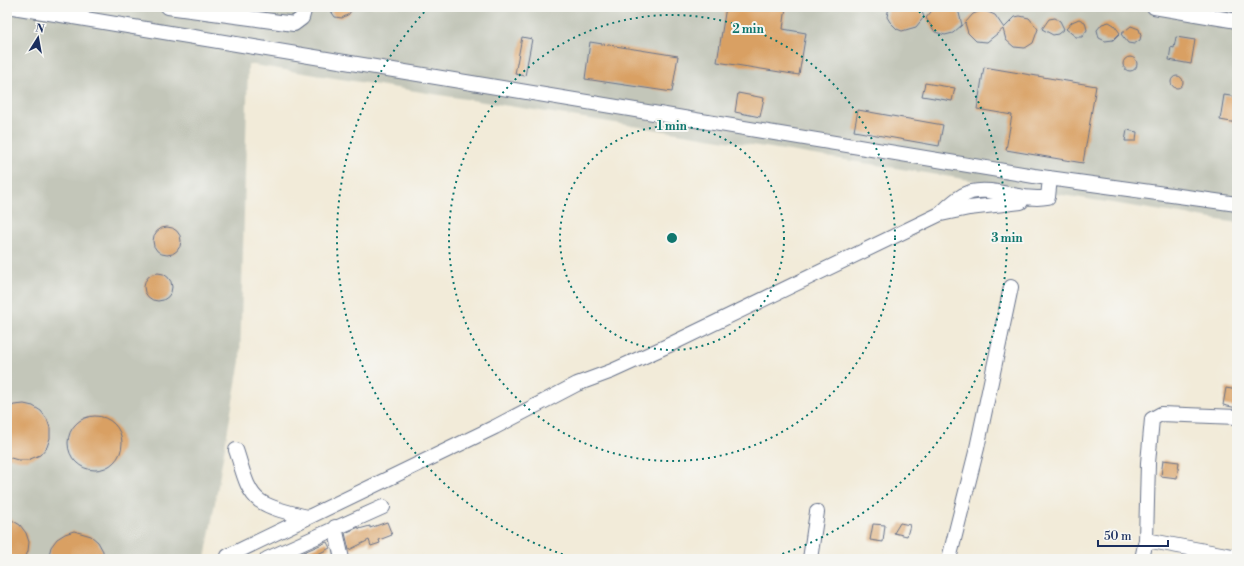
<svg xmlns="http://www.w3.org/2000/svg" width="1244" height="566" font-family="'Libre Bodoni',serif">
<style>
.industrial{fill:#c3c6b9}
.building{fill:#d9a064}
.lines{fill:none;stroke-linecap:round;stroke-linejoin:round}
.minor-casing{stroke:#667189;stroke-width:16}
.minor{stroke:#fff;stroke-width:14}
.ring{fill:none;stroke:#0f766e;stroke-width:2;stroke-dasharray:2 4}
.centre{fill:#0f766e;stroke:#f6f6f2;stroke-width:2}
.ring-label{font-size:12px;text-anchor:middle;font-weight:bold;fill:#0f766e;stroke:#f6f6f2;stroke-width:4;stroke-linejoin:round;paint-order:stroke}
</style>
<rect width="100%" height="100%" fill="#f6f6f2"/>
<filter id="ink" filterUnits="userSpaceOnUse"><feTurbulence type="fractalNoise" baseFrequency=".025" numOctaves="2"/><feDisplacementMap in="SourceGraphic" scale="8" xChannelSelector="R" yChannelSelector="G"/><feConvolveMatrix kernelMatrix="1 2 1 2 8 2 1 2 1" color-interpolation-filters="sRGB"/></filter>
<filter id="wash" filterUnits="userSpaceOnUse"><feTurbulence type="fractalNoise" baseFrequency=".012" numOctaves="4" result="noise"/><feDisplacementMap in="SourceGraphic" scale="16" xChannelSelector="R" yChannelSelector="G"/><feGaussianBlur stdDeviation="0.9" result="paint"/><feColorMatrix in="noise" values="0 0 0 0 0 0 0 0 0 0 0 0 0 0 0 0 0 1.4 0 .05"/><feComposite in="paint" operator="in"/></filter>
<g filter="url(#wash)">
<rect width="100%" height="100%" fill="#f2ebd9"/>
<path class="industrial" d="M 7,7 L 1237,7 L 1237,223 L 248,64 L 240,361 L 205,559 L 7,559 Z"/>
<g id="blocks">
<path class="building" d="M 328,7 L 353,7 L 349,14 L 342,18 L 335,17 Z
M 726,7 L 786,7 L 783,29 L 806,33 L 799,75 L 717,62 Z
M 889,7 L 920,7 L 924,17 L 916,27 L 902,31 L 897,29 L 890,22 L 887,17 Z
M 935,7 L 954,7 L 959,13 L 962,25 L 953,33 L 945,35 L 935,32 L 926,18 Z
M 983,10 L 995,15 L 1004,28 L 1015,17 L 1020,16 L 1029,18 L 1038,29 L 1033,43 L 1025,48 L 1014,47 L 1006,40 L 1003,29 L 987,42 L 976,41 L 968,33 L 965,23 L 973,14 Z
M 1055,18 L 1060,21 L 1064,29 L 1058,34 L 1053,35 L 1042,29 L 1049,19 Z
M 1079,19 L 1085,22 L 1087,30 L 1082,37 L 1076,37 L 1066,29 L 1072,22 Z
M 1109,22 L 1114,25 L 1120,33 L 1113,40 L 1105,41 L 1099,38 L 1097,30 L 1102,24 Z
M 1131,26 L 1139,29 L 1141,35 L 1140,40 L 1134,44 L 1128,43 L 1121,34 Z
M 522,37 L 532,39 L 525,76 L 515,74 Z
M 1176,37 L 1195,40 L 1191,64 L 1169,60 L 1171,47 L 1174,48 Z
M 590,42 L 678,56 L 672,92 L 585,79 Z
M1123 64a7 7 0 1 1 14 0a7 7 0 1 1-14 0Z
M 984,67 L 1096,86 L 1083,163 L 1006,150 L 1012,115 L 977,109 Z
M1171 82a6 6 0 1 1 12 0a6 6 0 1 1-12 0Z
M 925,83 L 955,88 L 952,101 L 922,96 Z
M 738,93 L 764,98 L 760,117 L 735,112 Z
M 1224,95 L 1237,97 L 1237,123 L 1220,120 Z
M 858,110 L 943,125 L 939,146 L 854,131 Z
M 1127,130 L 1137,132 L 1136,141 L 1125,141 Z
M153 241a14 14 0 1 1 28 0a14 14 0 1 1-28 0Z
M144 287a14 14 0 1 1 28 0a14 14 0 1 1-28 0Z
M 1226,388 L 1237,390 L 1237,408 L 1223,405 Z
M 24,404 L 33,406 L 41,411 L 47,419 L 50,428 L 50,438 L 47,447 L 40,455 L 28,460 L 18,460 L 7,457 L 7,409 L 14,405 Z
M68 443a27 27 0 1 1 54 0a27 27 0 1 1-54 0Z
M 1163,460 L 1179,462 L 1177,478 L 1161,476 Z
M 7,517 L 20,525 L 26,533 L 29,542 L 28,551 L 25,559 L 7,559 Z
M 387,522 L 392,535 L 379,540 L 380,543 L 371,546 L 369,540 L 349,550 L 345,533 L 359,527 L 359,529 L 370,526 L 370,528 Z
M 900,523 L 910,525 L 907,536 L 894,533 Z
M 873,524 L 885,525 L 883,542 L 870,540 Z
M 74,531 L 91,536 L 98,542 L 103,551 L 103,559 L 48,559 L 51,547 L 57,539 L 65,534 Z
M 327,542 L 330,548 L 314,556 L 315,559 L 288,559 Z"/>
</g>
</g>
<g filter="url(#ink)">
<use href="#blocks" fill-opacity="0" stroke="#667189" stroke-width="1"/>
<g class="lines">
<g class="minor-casing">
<path id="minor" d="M 13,7 L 1034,176 L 1237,204
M 168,7 L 294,24 L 302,18 L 305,7
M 1154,7 L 1237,21
M 941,214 L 969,208 L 1021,202
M 236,450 C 242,466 245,490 260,501 C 273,510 293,513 307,517
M 335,527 L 342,559
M 1146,540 L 1237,557
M 228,556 L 495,427 L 577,384 L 612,371 L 667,346 L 940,214 C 949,206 958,196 971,192 C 996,186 1022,202 1048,197 L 1050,178
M 267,559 L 383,507
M 810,559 L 817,512
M 949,559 L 977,448 L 1011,287
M 1142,559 L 1146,540 L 1148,463 L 1152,419 L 1161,414 L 1237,417"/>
</g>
<use href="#minor" class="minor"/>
</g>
</g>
<g class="ring">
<circle cx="672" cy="238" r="112"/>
<circle cx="672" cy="238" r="223"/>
<path d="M574 558A335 335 0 0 1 429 7M915 7A335 335 0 0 1 770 558"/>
</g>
<circle cx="672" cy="238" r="6" class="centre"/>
<g class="ring-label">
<text x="748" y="33">2 min</text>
<text x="672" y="130">1 min</text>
<text x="1007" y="242">3 min</text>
</g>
<rect width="1244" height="566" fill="none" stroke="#f6f6f2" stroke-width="24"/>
<g transform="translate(38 38) rotate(11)" stroke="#f6f6f2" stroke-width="3" paint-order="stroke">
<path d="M0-3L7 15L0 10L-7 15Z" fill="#1b2f5e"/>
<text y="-6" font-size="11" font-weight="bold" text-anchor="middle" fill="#1b2f5e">N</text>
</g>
<path d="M1098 540v6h70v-6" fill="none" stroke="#1b2f5e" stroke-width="2"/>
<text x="1104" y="540" font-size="12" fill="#1b2f5e" stroke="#f6f6f2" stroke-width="3" paint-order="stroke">50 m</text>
</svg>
